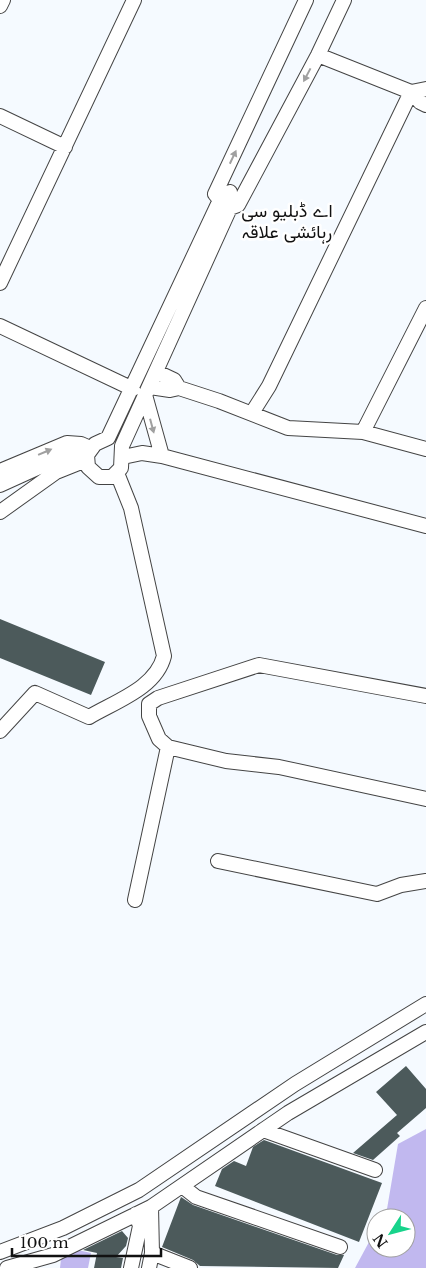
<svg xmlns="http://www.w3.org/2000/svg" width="426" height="1268" font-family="'Libre Baskerville',Vazirmatn,serif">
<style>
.green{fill:#c1b8ef}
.building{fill:#4c5a5b}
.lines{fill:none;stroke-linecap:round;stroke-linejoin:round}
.minor-casing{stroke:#444;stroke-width:16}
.minor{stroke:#fff;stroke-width:14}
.oneway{fill:#a0a0a0}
.labels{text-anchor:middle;stroke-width:5;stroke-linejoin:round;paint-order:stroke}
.neighbourhood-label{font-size:18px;fill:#111;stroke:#fff}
</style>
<rect width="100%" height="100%" fill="#f5faff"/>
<path class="green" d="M 426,1129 L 426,1268 L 355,1268 L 376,1229 L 376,1248 L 406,1248 L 406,1218 L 382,1218 L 387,1209 L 398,1144 Z
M 78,1250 L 91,1253 L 88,1268 L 60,1268 L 61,1259 Z"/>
<path class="building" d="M 0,619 L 105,662 L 91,695 L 0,658 Z
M 406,1066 L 426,1089 L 426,1108 L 397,1133 L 400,1136 L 373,1160 L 353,1153 L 397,1115 L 376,1092 Z
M 264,1140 L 382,1183 L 359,1242 L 215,1186 L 222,1169 L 234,1161 L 246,1166 L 253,1147 Z
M 181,1197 L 193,1205 L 337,1255 L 344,1255 L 338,1268 L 200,1266 L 193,1260 L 162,1247 Z
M 122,1231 L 128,1238 L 126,1246 L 116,1257 L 123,1258 L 121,1268 L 94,1268 L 97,1253 L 83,1250 Z"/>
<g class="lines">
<g class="minor-casing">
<path id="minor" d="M 0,6 L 3,0
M 318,55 L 411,92 L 420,102 L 426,105
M 411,92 L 426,89
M 0,116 L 65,147
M 230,192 L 230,208 L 122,446 L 121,468 L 112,477 L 99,477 L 88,467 L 87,455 L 95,444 L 108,438 L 220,200 Z
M 220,200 L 215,194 L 306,0
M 230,208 L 238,205 L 318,55 L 344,0
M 0,283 L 134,0
M 0,326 L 133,389
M 157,372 L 174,380 L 179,388
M 150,387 L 170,390 L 179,388 L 219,401 L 288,428 L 363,432 L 426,449
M 145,395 L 162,456
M 252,413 L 269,386 L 411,92
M 363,432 L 426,308
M 123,457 L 142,453 L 162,456 L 426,526
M 0,471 L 67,443 L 81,444 L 90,448
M 0,485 L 66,455 L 87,455
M 0,512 L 56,472 L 86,460
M 426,696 L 259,665 L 158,698 L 149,704 L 149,716 L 159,739 L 168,747 L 226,761 L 279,767 L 426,799
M 0,731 L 35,693 L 89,717 C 116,701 156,688 164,656 L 131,508 L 117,473
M 218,861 L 377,894 L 401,885 L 426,881
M 135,900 L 168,747
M 263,1130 L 375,1170
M 182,1186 L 196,1197 L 340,1247
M 0,1252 L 63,1228 L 139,1190 L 295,1084 L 426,1004
M 152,1253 L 190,1268
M 7,1268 L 53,1255 L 151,1207 L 288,1113 L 426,1032
M 131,1268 L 140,1226 L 136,1214
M 149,1268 L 152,1253 L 151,1207"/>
</g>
<use href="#minor" class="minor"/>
</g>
<defs><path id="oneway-solid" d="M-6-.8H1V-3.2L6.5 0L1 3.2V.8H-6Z" transform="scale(1.25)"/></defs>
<g class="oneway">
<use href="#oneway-solid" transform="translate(307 75) rotate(118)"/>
<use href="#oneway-solid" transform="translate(233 157) rotate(-65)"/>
<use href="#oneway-solid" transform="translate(152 426) rotate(75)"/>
<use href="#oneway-solid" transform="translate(45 452) rotate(-23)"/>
</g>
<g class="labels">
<g class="neighbourhood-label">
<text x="287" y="217">اے ڈبلیو سی<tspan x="287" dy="21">رہائشی علاقہ</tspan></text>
</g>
</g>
<g transform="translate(391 1233) rotate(234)"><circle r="24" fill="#ffffff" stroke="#a0a0a0"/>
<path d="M0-4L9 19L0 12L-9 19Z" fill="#17d38b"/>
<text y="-8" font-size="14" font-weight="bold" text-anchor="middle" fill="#111111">N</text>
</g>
<path d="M12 1248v8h149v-8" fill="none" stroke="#111111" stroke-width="2.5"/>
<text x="20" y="1248" font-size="15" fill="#111111" stroke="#ffffff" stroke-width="4" paint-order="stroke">100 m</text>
</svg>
